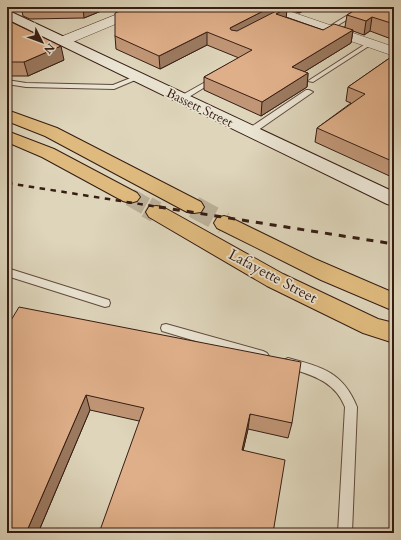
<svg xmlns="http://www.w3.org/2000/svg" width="401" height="540" font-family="Cardo,serif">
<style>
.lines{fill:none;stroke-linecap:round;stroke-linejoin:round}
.primary-tunnel-far1{stroke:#bcb099;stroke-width:18;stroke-dasharray:18 9;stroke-linecap:butt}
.primary-tunnel{stroke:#bcb099;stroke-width:22;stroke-dasharray:22 11;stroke-linecap:butt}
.lane-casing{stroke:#604a3d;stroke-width:2}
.street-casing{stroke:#604a3d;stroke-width:1}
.secondary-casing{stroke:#361c13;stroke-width:2}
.primary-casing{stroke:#361c13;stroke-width:2}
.lane{fill:#eae4d3;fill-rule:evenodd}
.street{fill:#eae4d3;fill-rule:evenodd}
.secondary{fill:#eae4d3;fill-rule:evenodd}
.primary{fill:#dfba7e;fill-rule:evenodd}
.rail-far1{stroke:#361c13;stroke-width:2.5;stroke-dasharray:5.5 5.5;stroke-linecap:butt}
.rail{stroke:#361c13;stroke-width:3;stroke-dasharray:7 7;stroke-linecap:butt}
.wall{fill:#c09676;stroke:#361c13}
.shaded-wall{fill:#9c7a60;stroke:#361c13}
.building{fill:#dfaf89;stroke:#361c13}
.labels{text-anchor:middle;stroke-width:3.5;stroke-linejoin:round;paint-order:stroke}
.far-street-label{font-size:13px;fill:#361c13;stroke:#eae4d3}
.street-label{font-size:15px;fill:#361c13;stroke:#eae4d3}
</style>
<rect width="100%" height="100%" fill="#ded5bb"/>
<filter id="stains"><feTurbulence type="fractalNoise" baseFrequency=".005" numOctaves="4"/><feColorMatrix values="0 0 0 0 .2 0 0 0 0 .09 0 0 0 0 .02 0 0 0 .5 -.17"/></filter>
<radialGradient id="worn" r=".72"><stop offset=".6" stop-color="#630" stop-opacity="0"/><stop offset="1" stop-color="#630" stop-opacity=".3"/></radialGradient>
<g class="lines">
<path class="primary-tunnel-far1" d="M 130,197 L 149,208
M 194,207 L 196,208"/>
<path class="primary-tunnel" d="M 147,207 L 156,212
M 194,207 L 224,223"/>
<g class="lane-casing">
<path id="lane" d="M 361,7 L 368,7 L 330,30 L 325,29 Z
M 367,43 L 372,44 L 313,82 L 308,81 Z
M 138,75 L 141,77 L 140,78 L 114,89 L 26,87 L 7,84 L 7,80 L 26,83 L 113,85 Z
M 216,76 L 218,77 L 218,79 L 184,100 L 178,100 L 177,98 Z
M 306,90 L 309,90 L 313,92 L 254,133 L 248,133 L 248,129 Z
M 7,268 L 109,300 L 110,303 L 109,306 L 105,307 L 7,276 Z
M 166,324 L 263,351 L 267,353 L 269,356 L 267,359 L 263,361 L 162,331 L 161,328 L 162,325 Z
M 288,358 C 322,367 343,372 357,407 L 352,533 L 338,533 L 345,407 C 334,379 309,375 284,366 L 282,363 L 284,360 Z"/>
</g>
<g class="street-casing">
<path id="street" d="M 135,7 L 151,7 L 149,10 L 68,44 L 58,44 L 56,41 L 58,38 Z
M 259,7 L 277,7 L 394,47 L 394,56 L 261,10 Z"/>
</g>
<g class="secondary-casing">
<path id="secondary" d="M 7,10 L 394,192 L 394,206 L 387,204 L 7,19 Z"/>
</g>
<g class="primary-casing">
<path id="primary" d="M 7,110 L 57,128 L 201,202 L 204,207 L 201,212 L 194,213 L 187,212 L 45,136 L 7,121 Z
M 7,131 L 54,149 L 137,193 L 140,197 L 137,201 L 130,203 L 123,201 L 42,157 L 7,142 Z
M 156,206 L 163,207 L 283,274 L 378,319 L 394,323 L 394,343 L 363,333 L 267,286 L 149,217 L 146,212 L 149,207 Z
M 224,216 L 231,218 L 315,259 L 394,293 L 394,311 L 321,280 L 217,228 L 214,223 L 217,218 Z"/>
</g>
<use href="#lane" class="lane"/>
<use href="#street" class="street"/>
<use href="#secondary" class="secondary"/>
<use href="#primary" class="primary"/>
<path class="rail-far1" d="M 7,183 L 165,208"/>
<path class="rail" d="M 159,207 L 394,244"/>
</g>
<path class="wall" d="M 21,7 L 111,7 L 84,18 L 30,19 L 23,16 Z
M 130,7 L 275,7 L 275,12 L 283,7 L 282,7 L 311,7 L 299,13 L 287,9 L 286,17 L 323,30 L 345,27 L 347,15 L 394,7 L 394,40 L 370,31 L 364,35 L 353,31 L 351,43 L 304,72 L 308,73 L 307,87 L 261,116 L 204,90 L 204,77 L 239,58 L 207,45 L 160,69 L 116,49 L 115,36 Z
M 7,20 L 64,60 L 28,76 L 7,76 Z
M 394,55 L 394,178 L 315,142 L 317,128 L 351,103 L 346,101 L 348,87 Z
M 7,327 L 292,423 L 288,438 L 248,429 L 243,450 L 139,421 L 90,410 L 38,533 L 7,533 Z"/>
<path class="shaded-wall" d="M 83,7 L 111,7 L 84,18 Z
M 271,7 L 275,7 L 275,16 L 230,41 L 230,28 Z
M 300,7 L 311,7 L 299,13 Z
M 287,8 L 286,20 L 276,14 Z
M 372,17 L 370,31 L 364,35 L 366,21 Z
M 353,30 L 351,43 L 291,80 L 292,67 Z
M 207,32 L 207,45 L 160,69 L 159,56 Z
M 61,46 L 64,60 L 28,76 L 24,62 Z
M 308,73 L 307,87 L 261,116 L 262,102 Z
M 86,395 L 90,410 L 38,533 L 26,533 Z
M 250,414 L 248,429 L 240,464 L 242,450 Z"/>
<path class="building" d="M 24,7 L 84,7 L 28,9 Z
M 130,7 L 271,7 L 230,28 L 231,30 L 237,31 L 284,7 L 287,8 L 276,14 L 323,30 L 334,24 L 353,30 L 292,67 L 308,73 L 262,102 L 204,77 L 252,50 L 207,32 L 159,56 L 115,36 L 115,13 Z
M 360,7 L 394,7 L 394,24 L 372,17 L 366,21 L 347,15 Z
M 7,20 L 61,46 L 24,62 L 7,62 Z
M 394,55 L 394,162 L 317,128 L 365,94 L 348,87 Z
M 19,307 L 301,362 L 292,423 L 250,414 L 242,450 L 285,460 L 273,533 L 99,533 L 144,408 L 86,395 L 26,533 L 7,533 L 7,327 Z"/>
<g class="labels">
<g class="far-street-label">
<text transform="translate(200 107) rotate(26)" y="5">Bassett Street</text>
</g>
<g class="street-label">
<text transform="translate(273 276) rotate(28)" y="5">Lafayette Street</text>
</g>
</g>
<rect width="401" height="540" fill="none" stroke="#ded5bb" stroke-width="24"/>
<rect x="8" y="8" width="385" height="524" fill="none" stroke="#361c13" stroke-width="2"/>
<rect x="12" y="12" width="377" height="516" fill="none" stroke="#361c13"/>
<g transform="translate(42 42) rotate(132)" stroke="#eae4d3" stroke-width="3" paint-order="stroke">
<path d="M0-3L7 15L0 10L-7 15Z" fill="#361c13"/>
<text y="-6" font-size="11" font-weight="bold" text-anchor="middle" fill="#361c13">N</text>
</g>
<rect width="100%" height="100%" filter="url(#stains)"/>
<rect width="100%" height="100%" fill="url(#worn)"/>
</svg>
